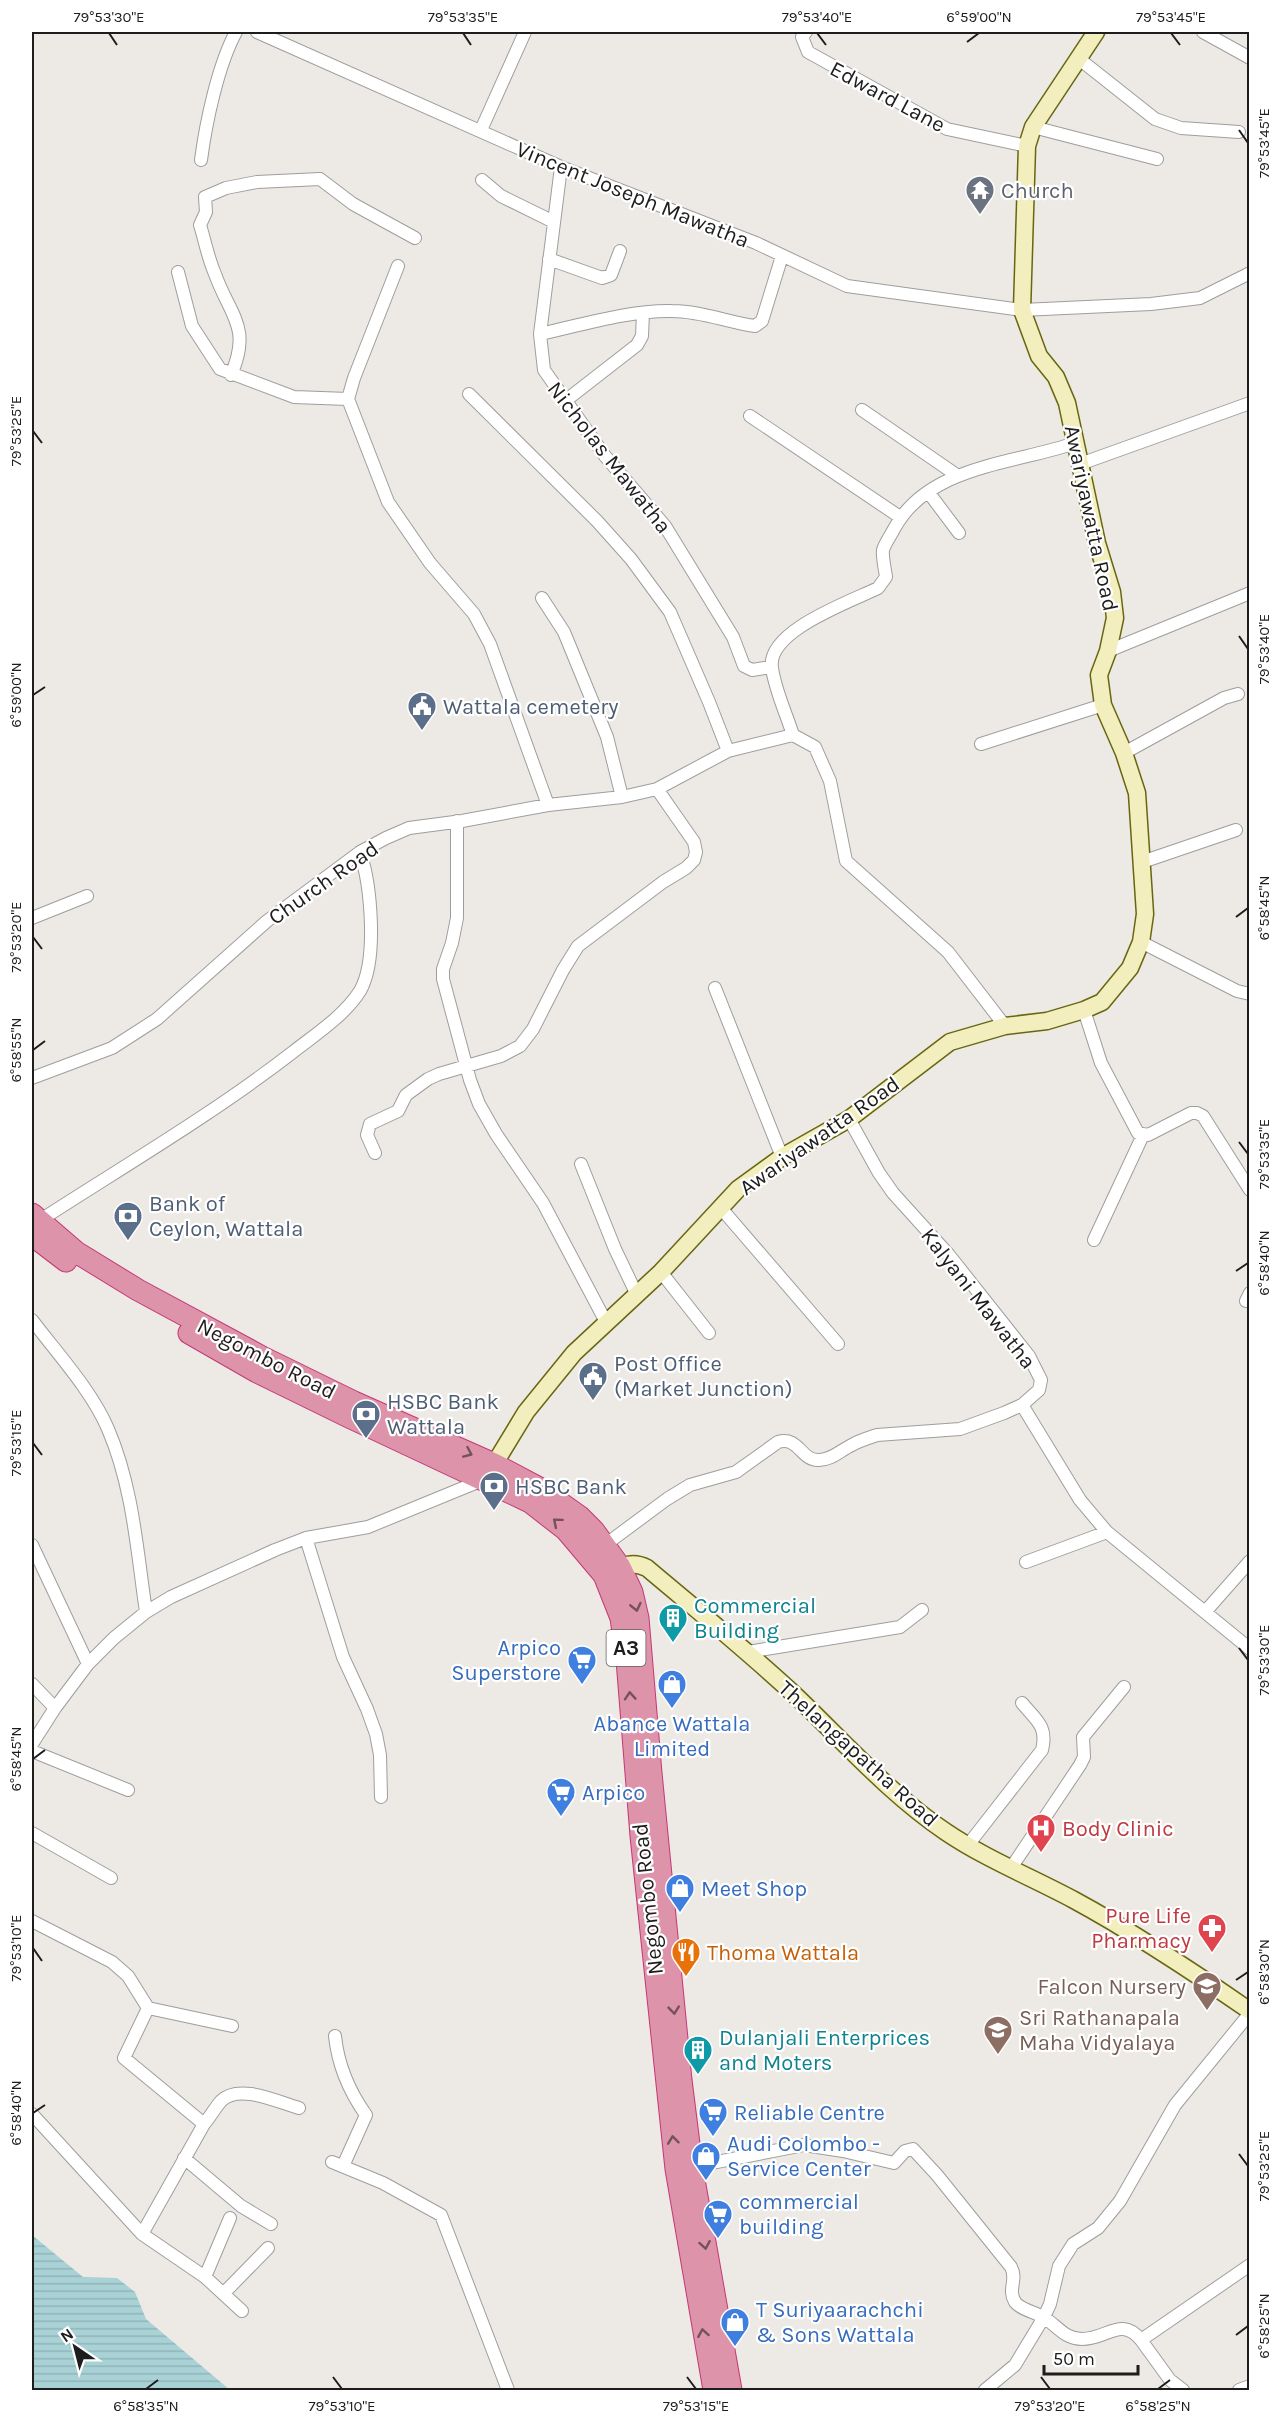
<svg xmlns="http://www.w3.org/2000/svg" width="1281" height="2422" font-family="Karla,sans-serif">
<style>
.water{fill:url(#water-rules)}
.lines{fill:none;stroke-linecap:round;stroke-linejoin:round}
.street-casing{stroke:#9e9e9e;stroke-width:14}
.secondary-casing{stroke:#686610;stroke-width:19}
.highway-casing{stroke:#c53779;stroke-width:23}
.street{stroke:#fff;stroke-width:12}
.secondary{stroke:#f2eebd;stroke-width:16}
.highway{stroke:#dd93aa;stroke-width:21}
.oneway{stroke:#73525c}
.ticks{fill:none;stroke:#1d1d1d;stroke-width:2}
.labels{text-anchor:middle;stroke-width:4.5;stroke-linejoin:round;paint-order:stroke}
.shield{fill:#fff;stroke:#616161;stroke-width:1.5}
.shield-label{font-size:21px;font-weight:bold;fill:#1d1d1d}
.street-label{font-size:22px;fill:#1d1d1d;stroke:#fff}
.worship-label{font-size:22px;fill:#5b616d;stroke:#fff;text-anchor:start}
.service-label{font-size:22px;fill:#4e5e75;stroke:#fff;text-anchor:start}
.culture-label{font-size:22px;fill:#0d838f;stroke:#fff;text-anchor:start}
.shop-label{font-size:22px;fill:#366cbe;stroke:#fff;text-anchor:start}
.health-label{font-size:22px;fill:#be3a42;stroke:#fff;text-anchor:start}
.food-label{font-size:22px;fill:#c56008;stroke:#fff;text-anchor:start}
.education-label{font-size:22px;fill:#785e54;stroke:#fff;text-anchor:end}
.neatline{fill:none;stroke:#1d1d1d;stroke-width:2}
.ticks-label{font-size:15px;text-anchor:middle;fill:#1d1d1d}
</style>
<defs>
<pattern id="water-rules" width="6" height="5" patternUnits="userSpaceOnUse" patternTransform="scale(1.5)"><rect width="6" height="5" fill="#a9d2d6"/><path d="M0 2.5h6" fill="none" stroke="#91b4b7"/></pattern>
</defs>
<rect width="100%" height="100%" fill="#ede9e4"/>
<path class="water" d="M 32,2235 L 83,2277 L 117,2278 L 135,2292 L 146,2319 L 230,2390 L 32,2390 Z"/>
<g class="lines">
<g class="street-casing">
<path id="street" d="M 257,32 L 561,167 L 756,243 L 847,286 L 1022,310 L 1151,304 L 1200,298 L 1250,273
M 806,32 L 802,37 L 808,52 L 947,129 L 1027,146
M 1203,32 L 1250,58
M 1078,58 L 1155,119 L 1181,128 L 1239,132
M 1033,127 L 1157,159
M 481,130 L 525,32
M 201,160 C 206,122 218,65 236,32
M 561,167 L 540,334 L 544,370 L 605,456 L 665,526 L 733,637 L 744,666 L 752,670 L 771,667
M 482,180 L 501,196 L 554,222
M 549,259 L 602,278 L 611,275 L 620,251
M 178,272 L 192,326 L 220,369 L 294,397 L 348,399 L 354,378 L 398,266
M 540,334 C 581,325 630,310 672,311 C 701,311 727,322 755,326 L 762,321 L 782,256
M 231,375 C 252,327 230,316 215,274 C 208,258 205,241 200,225 L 206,212 L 205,197 L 226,188 L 257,182 L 320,179 L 353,204 L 415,238
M 469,394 L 597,521 L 631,559 L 670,612 L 709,702 L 728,751
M 348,399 L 388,502 L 430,563 L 474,614 L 490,644 L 548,805
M 565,401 L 637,345 L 642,336 L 643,313
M 862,410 L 958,476
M 750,416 L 900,517
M 1080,464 L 1250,403
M 929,493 L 959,533
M 542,598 L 564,632 L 607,737 L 622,797
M 1108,651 L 1250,593
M 981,744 L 1103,705
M 1124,753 L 1224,698 L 1238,694
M 457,821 L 457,918 L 452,943 L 443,969 L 443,979 L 470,1080 L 479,1104 L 496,1134 L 543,1203 L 606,1322
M 1142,862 L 1236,830
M 32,918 L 87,896
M 1141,942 L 1237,991 L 1250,994
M 715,988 L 782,1157
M 1084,1010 L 1101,1063 L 1138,1133 L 1148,1135 L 1191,1113 L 1197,1113 L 1203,1116 L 1250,1190
M 1005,1026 L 948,952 L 846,861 L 830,781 L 815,747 L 793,735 C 786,713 775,690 772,668 C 766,631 850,602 878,588 L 886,577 C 885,569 882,557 883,550 C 885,543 891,535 894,529 C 928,465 1015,464 1075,443
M 32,1078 L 112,1048 L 157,1019 L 267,921 L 360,852 L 386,838 L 409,828 L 462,821 L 548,805 L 622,797 L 657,789 L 728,751 L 793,735
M 849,1119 L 879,1173 L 893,1193 L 949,1255 L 1029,1356 L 1041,1380 L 1039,1390 L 1022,1405 L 1080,1500 L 1107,1532 L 1250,1649
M 375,1153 L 367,1135 L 370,1124 L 398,1111 L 406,1095 L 428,1079 L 439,1074 L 501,1056 L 520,1046 L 533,1029 L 563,970 L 578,946 L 663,882 L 686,868 L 694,860 L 696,852 L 694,842 L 657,789
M 581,1164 L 615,1249 L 637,1295
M 720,1207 L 838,1344
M 39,1221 C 124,1166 213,1114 293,1052 C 316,1034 344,1016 360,991 C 378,960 371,885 360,852
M 1094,1240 L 1143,1135
M 661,1272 L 709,1333
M 1246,1301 L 1250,1293
M 32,1320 C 57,1353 92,1391 108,1429 C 133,1487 137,1551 146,1612
M 306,1538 L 343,1657 L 367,1709 L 376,1734 L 380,1755 L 381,1797
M 32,1545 L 88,1664
M 605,1545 L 667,1499 L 690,1485 L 736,1472 L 778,1442 C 799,1436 801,1461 819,1460 C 831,1460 840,1451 850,1446 C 858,1441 868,1438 877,1435 L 960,1429 L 1004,1413 L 1022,1405
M 1026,1562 L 1107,1532
M 1205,1612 L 1250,1561
M 748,1652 L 900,1627 L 922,1610
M 32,1684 L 55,1708
M 32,1744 L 55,1708 L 88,1664 L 114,1638 L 146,1612 L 171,1597 L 275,1550 L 306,1538 L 368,1527 L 485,1479
M 32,1751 L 128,1790
M 32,1833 L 111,1878
M 968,1845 L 1042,1750 C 1048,1726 1036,1720 1022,1703
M 1011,1868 L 1080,1765 L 1084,1757 L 1083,1737 L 1124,1687
M 32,1921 L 112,1962 L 128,1976 L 148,2008 L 124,2058 L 204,2124 L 142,2234
M 148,2008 L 232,2026
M 335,2036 C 338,2065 349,2091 366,2115 L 343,2166
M 32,2114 L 142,2234 L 205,2277 L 242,2311
M 204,2124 C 210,2117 215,2108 221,2101 C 239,2083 278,2102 299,2108
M 184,2158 L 241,2206 L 271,2224
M 332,2162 L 383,2183 L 441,2215 L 508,2390
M 686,2168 L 804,2145 L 843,2151 L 894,2163 L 905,2151 L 913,2149 L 937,2175 L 1011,2267 C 1018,2280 1007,2289 1015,2302 C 1021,2310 1035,2312 1043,2317 C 1057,2325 1064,2339 1082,2339 C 1107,2339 1121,2316 1141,2340 L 1250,2265
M 205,2277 L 230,2218
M 223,2294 L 268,2248
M 1141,2340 L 1170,2380 L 1183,2390
M 985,2390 L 1015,2365 L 1044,2317 L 1050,2304 L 1059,2266 L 1073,2244 L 1098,2228 L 1120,2201 L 1175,2105 L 1250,2013
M 1239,2390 L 1250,2386"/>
</g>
<g class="secondary-casing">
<path id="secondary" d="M 489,1473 L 526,1412 L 574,1353 L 661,1272 L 738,1189 L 782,1157 L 849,1119 L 950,1042 L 1005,1026 L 1047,1021 L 1084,1010 L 1102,1002 L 1130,968 L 1141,942 L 1145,914 L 1137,793 L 1124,753 L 1103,705 L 1099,675 L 1108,651 L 1115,618 L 1112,592 L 1097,543 L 1067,403 L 1056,377 L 1039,356 L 1022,310 L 1027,146 L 1033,127 L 1096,32
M 610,1572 C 624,1565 633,1561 647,1568 C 698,1611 749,1652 798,1698 C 845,1743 891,1795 946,1832 C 986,1859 1031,1877 1074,1900 C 1135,1933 1192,1971 1250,2011"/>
</g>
<g class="highway-casing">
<path id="highway" d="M 32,1214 L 76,1252 L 138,1290 L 264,1358 L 354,1402 L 494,1464 L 541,1489 L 579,1516 L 594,1531 L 620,1567 L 632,1592 L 638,1618 L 651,1773 L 681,2080 L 692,2168 L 731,2390
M 32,1235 L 66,1261
M 189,1333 L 257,1372 L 349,1417 L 530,1502 L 566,1530 L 604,1575 L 621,1618 L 627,1660 L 641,1836 L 676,2169 L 714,2390"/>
</g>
<use href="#street" class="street"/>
<use href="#secondary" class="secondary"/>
<use href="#highway" class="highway"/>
</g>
<defs><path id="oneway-chevron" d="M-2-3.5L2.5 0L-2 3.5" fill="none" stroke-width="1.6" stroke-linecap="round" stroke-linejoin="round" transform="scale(1.5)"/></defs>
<g class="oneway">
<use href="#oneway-chevron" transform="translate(468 1453) rotate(24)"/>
<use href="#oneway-chevron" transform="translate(557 1522) rotate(-140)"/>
<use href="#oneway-chevron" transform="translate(636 1607) rotate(77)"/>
<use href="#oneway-chevron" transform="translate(630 1696) rotate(-94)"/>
<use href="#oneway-chevron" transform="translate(674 2010) rotate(84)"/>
<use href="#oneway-chevron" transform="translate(673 2140) rotate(-97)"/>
<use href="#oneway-chevron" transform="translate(705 2245) rotate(80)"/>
<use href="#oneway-chevron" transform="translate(703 2333) rotate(-100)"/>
</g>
<path class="ticks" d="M 109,33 L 117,45M 463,33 L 471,45M 817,33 L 826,45M 1171,33 L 1180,45M 967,42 L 979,33M 1239,130 L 1248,143M 33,431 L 42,443M 1239,636 L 1248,649M 33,695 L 45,687M 1236,917 L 1248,908M 33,937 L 42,949M 33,1050 L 45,1041M 1239,1142 L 1248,1154M 1236,1271 L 1248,1263M 33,1443 L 42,1455M 1239,1648 L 1248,1660M 33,1759 L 45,1750M 33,1948 L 42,1961M 1236,1980 L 1248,1972M 33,2113 L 45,2105M 1239,2154 L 1248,2166M 1236,2335 L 1248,2326M 333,2377 L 342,2389M 687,2377 L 696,2389M 1041,2377 L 1050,2389M 146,2389 L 158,2380M 1158,2389 L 1170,2380"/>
<defs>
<g id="temple-pin" transform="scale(1.5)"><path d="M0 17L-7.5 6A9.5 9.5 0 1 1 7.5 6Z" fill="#6b7280" stroke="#fff"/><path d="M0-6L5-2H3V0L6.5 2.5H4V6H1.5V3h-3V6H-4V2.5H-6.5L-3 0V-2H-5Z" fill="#fff"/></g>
<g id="civic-pin" transform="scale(1.5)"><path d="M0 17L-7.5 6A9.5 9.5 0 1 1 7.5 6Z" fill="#5c6f8a" stroke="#fff"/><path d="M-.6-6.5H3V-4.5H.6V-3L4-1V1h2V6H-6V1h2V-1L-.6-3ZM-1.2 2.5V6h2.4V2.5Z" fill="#fff"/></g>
<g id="bank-pin" transform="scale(1.5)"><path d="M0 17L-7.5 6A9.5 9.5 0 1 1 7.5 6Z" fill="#5c6f8a" stroke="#fff"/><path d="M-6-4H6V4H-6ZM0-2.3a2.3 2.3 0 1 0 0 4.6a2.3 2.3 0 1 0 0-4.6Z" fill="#fff"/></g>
<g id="building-pin" transform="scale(1.5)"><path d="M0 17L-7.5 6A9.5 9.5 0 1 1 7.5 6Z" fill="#0f9aa8" stroke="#fff"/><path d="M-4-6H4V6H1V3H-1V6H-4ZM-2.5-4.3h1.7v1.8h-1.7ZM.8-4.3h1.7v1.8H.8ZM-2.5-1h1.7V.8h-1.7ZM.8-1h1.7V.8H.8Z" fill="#fff"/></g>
<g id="supermarket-pin" transform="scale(1.5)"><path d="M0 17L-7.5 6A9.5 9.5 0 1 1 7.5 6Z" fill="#3f7fe0" stroke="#fff"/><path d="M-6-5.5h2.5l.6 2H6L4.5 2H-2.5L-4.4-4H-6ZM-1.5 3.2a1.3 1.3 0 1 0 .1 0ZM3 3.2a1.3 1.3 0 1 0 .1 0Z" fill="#fff"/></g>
<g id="shop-pin" transform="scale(1.5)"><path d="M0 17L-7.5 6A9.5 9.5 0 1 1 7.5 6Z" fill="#3f7fe0" stroke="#fff"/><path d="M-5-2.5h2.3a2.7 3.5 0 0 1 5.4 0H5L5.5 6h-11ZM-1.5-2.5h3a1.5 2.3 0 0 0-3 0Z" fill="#fff"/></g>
<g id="hospital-pin" transform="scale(1.5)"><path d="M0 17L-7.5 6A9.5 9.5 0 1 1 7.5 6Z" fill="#e0444e" stroke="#fff"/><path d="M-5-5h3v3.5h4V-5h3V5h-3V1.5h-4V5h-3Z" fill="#fff"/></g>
<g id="pharmacy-pin" transform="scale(1.5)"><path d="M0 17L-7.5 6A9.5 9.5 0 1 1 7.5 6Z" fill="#e0444e" stroke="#fff"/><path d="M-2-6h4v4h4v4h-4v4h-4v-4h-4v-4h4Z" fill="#fff"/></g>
<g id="restaurant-pin" transform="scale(1.5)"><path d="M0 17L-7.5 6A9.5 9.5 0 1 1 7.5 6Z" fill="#e8710a" stroke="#fff"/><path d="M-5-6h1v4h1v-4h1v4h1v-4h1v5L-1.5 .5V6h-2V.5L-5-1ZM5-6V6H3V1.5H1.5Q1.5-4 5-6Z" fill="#fff"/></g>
<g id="school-pin" transform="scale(1.5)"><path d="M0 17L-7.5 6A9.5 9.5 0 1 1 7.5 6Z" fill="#8d6e63" stroke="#fff"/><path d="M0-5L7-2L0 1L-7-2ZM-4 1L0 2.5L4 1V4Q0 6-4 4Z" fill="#fff"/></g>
</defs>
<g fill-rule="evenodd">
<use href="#temple-pin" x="980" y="190"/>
<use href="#civic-pin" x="422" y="706"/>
<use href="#bank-pin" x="128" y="1216"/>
<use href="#civic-pin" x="593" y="1376"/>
<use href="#bank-pin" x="366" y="1414"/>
<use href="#bank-pin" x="494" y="1486"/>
<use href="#building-pin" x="673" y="1618"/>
<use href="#supermarket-pin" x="582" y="1660"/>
<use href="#shop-pin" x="672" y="1684"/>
<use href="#supermarket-pin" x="561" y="1792"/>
<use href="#hospital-pin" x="1041" y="1828"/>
<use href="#shop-pin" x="680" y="1888"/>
<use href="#pharmacy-pin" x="1212" y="1928"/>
<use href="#restaurant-pin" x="686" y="1952"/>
<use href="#school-pin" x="1207" y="1986"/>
<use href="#school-pin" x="998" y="2030"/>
<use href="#building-pin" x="698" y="2050"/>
<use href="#supermarket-pin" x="713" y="2112"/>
<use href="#shop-pin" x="706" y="2156"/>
<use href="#supermarket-pin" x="718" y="2214"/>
<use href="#shop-pin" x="735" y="2322"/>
</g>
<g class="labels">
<rect class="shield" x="606.5" y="1630" width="39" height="36" rx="4.5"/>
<g class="shield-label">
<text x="626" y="1655">A3</text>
</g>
<g class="street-label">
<text transform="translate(888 96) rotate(28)" y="8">Edward Lane</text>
<text transform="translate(633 194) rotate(22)" y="8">Vincent Joseph Mawatha</text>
<text transform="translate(610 457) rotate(52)" y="8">Nicholas Mawatha</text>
<text transform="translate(1092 518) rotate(78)" y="8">Awariyawatta Road</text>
<text transform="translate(323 882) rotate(-35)" y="8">Church Road</text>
<text transform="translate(819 1135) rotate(-35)" y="8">Awariyawatta Road</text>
<text transform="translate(979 1298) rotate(52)" y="8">Kalyani Mawatha</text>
<text transform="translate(267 1358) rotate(27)" y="8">Negombo Road</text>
<text transform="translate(859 1753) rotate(42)" y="8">Thelangapatha Road</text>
<text transform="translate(647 1899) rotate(-96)" y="8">Negombo Road</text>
</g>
<g class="worship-label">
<text x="1001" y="198">Church</text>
</g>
<g class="service-label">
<text x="443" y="714">Wattala cemetery</text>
<text x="149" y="1211">Bank of<tspan x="149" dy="25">Ceylon, Wattala</tspan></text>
<text x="614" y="1371">Post Office<tspan x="614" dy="25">(Market Junction)</tspan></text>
<text x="387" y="1409">HSBC Bank<tspan x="387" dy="25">Wattala</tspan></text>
<text x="515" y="1494">HSBC Bank</text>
</g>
<g class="culture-label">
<text x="694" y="1613">Commercial<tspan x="694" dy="25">Building</tspan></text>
<text x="719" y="2045">Dulanjali Enterprices<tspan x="719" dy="25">and Moters</tspan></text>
</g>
<g class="shop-label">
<text x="561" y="1655" text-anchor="end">Arpico<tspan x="561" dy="25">Superstore</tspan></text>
<text x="672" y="1731" text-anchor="middle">Abance Wattala<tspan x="672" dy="25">Limited</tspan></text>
<text x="582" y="1800">Arpico</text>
<text x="701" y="1896">Meet Shop</text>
<text x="734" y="2120">Reliable Centre</text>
<text x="727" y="2151">Audi Colombo -<tspan x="727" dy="25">Service Center</tspan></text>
<text x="739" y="2209">commercial<tspan x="739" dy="25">building</tspan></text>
<text x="756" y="2317">T Suriyaarachchi<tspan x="756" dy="25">&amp; Sons Wattala</tspan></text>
</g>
<g class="health-label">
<text x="1062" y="1836">Body Clinic</text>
<text x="1191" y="1923" text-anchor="end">Pure Life<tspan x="1191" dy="25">Pharmacy</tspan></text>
</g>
<g class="food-label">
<text x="707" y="1960">Thoma Wattala</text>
</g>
<g class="education-label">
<text x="1186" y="1994">Falcon Nursery</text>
<text x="1019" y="2025" text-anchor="start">Sri Rathanapala<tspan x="1019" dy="25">Maha Vidyalaya</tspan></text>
</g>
</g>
<rect width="1281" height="2422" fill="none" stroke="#ffffff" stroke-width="66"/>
<g transform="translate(75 2347) rotate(325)" stroke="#ffffff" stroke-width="4.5" paint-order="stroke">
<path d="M0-4.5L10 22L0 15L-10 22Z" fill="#1d1d1d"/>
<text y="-9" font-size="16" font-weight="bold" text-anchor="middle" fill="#1d1d1d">N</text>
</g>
<path d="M1044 2365v9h94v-9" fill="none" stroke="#1d1d1d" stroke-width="3"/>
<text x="1053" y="2365" font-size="18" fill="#1d1d1d" stroke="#ffffff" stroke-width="4.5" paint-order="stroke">50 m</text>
<rect x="33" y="33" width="1215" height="2356" class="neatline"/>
<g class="ticks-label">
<text x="109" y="22">79°53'30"E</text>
<text x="463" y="22">79°53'35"E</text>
<text x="817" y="22">79°53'40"E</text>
<text x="979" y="22">6°59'00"N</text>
<text x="1171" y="22">79°53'45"E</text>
<text transform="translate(1264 143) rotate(-90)" y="5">79°53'45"E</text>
<text transform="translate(16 431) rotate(-90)" y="5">79°53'25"E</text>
<text transform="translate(1264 649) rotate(-90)" y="5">79°53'40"E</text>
<text transform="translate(16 695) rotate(-90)" y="5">6°59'00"N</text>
<text transform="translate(1264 908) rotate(-90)" y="5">6°58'45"N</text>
<text transform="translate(16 937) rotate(-90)" y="5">79°53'20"E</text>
<text transform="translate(16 1050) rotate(-90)" y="5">6°58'55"N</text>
<text transform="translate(1264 1154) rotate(-90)" y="5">79°53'35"E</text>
<text transform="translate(1264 1263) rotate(-90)" y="5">6°58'40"N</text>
<text transform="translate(16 1443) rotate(-90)" y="5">79°53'15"E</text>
<text transform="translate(1264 1660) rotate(-90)" y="5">79°53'30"E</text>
<text transform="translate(16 1759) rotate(-90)" y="5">6°58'45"N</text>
<text transform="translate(16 1948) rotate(-90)" y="5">79°53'10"E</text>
<text transform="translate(1264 1972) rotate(-90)" y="5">6°58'30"N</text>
<text transform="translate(16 2113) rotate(-90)" y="5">6°58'40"N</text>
<text transform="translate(1264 2166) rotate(-90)" y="5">79°53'25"E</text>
<text transform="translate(1264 2326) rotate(-90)" y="5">6°58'25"N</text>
<text x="146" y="2411">6°58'35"N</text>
<text x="342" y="2411">79°53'10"E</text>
<text x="696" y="2411">79°53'15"E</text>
<text x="1050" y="2411">79°53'20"E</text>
<text x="1158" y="2411">6°58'25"N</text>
</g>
</svg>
